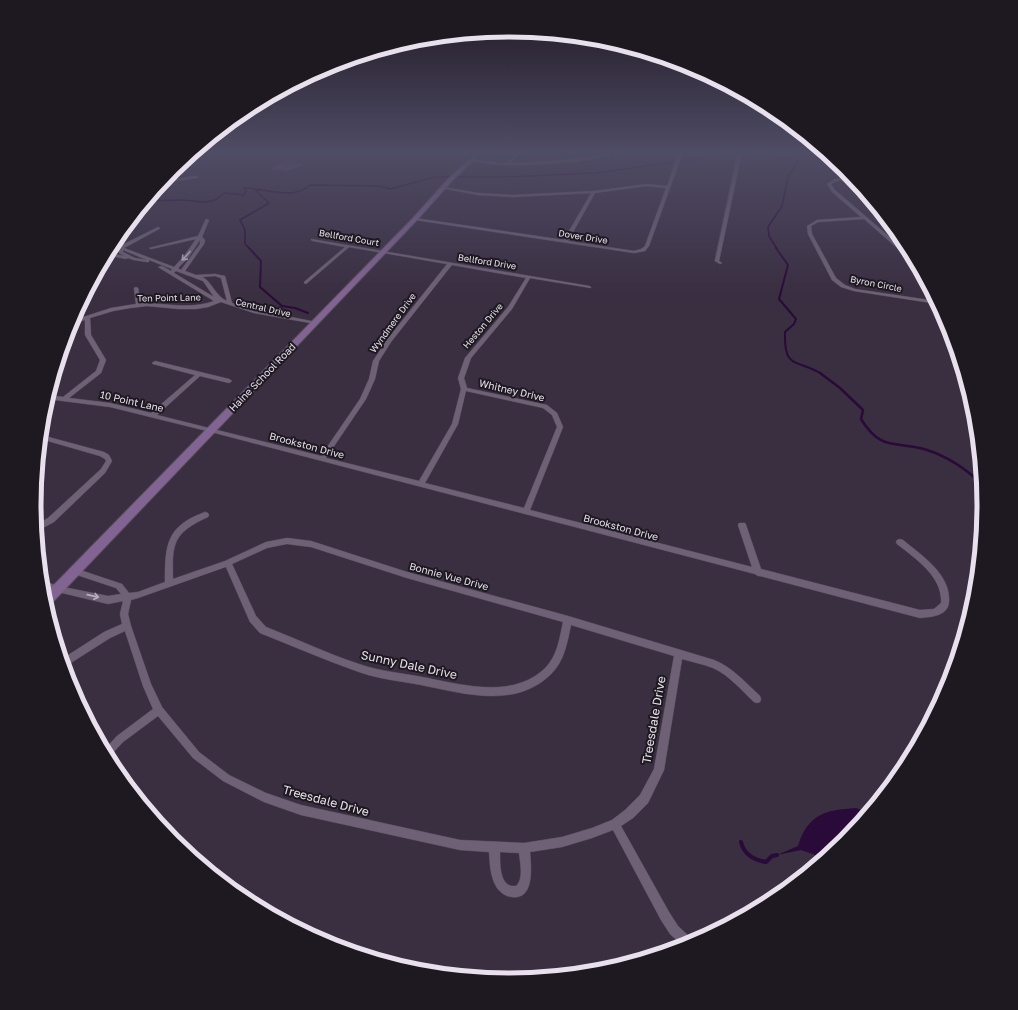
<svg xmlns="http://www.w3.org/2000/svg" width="1018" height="1010" font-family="'Golos Text',sans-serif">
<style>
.green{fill:#614770}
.water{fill:#290a38}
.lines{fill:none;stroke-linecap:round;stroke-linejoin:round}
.stream-far3{stroke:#290a38;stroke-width:1.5}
.stream-far2{stroke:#290a38;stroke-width:2}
.stream-far1{stroke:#290a38;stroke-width:2.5}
.stream{stroke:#290a38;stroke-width:4}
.street-casing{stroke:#554b5a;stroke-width:1}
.secondary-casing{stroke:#554b5a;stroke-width:2}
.street{fill:#6e6176;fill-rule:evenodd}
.secondary{fill:#826492;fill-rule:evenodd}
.oneway{stroke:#b7aebd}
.labels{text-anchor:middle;stroke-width:4;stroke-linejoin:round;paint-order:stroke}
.far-street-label{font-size:9px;fill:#e8e1ed;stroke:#1e1921}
.street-label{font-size:10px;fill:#e8e1ed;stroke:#1e1921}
.near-street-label{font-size:12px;fill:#e8e1ed;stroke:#1e1921}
.rim{fill:none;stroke:#e8e1ed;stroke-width:5}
</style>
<rect width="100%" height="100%" fill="#3a2e41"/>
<path class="green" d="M 284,161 L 286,160 L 304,164 L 287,171 L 270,169 Z"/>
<path class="water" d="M 856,808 L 868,813 L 845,841 L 824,858 L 801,850 L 777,855 L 798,846 C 808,814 825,810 856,808 Z"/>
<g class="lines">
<path class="stream-far3" d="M 147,201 L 181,200 L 206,202 L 215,200 L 225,193 L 244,195 L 246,191 L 244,188 C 264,188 294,201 310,185 L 379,186 L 391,189 L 434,177 L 506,177 L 595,173 L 705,158 L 714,153 L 723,152 L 799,161
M 250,249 L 245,244 L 245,230 L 240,220 L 269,203 L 256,191 L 261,189
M 777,249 L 769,236 L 768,227 L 782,206 L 788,177 L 804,152"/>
<path class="stream-far2" d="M 249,248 L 261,261 L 260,287 L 282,306 L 295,308 L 308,313
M 776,248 L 788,265 L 779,299 L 796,319 L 794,324 L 785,332 C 784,370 795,358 822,374"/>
<path class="stream-far1" d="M 820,373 L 840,388 L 863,410 L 861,419 C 882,453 896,440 927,450 C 949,457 966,469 982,484"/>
<path class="stream" d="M 741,842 C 744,855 754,860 766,862 L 772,856 L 777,855"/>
<g class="street-casing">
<path id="street" d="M 232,152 L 235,152 L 241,156 L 238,157 Z
M 518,152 L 521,152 L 510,163 L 552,161 L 630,152 L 636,152 L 573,162 L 532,165 L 508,165 L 506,166 L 504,165 L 491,164 L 468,161 L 470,160 L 506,163 Z
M 679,152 L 683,152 L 649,246 L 645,251 L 634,253 L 415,220 L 413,219 L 415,218 L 564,240 L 591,193 L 513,197 L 478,195 L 441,188 L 443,187 L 478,193 L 513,195 L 594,191 L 647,184 L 667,186 ZM 647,186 L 666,188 L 645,246 L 641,249 L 634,251 L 568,241 L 595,193 Z
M 738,152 L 742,152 L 719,261 L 722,263 L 720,264 L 715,261 Z
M 196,176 L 198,177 L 197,178 L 162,183 L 164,181 Z
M 851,177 L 853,179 L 837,181 L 831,184 L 835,190 L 912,256 L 915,261 L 912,261 L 864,219 L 818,222 L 811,226 L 812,234 L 836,278 L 845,285 L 855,289 L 936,301 L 938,304 L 854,291 L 841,287 L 832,280 L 808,234 L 807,226 L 817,220 L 861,217 L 832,192 L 827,184 L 835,179 Z
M 206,219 L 209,220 L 202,237 L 205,240 L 204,244 L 185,271 L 196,275 L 215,274 L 225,276 L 232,303 L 255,310 L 316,322 L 316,324 L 254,313 L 221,302 L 208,307 L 196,309 L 179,309 L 147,306 L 130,308 L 113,311 L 90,318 L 91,335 L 106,360 L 101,373 L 69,398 L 110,403 L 151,413 L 195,375 L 153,364 L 152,363 L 155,361 L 229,379 L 232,381 L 229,383 L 200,376 L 157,415 L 321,456 L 360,399 L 369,379 L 373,361 L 386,341 L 447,264 L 349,247 L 306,284 L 304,283 L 304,282 L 345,247 L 313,241 L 311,240 L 311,239 L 589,286 L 591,287 L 591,288 L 530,278 L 512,309 L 471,358 L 464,378 L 467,388 L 547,405 L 557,413 L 563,427 L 530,510 L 752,567 L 738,525 L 739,523 L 745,523 L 746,525 L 761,569 L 920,610 L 934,609 L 941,603 C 943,577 916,559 897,544 L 896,542 L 897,540 L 900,539 L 903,540 C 921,555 951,574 949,602 C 948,616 931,617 920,618 L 760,576 L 758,576 L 755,574 L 211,432 L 110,407 L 47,399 L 48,395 L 63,397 L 96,371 L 100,360 L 85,335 L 85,320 L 70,324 L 71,321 L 111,308 L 136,304 L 134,288 L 136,287 L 138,288 L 141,303 C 166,303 190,310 214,301 L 158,267 L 162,266 L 171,271 L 172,269 L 149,260 L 149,262 L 147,262 L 134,260 L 128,258 L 126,259 L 107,255 L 108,253 L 125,256 L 119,253 L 118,247 L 158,227 L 160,228 L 159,229 L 124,248 L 174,267 L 184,256 L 196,239 L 151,249 L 149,248 L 198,236 ZM 200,240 L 200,244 L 181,270 L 178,268 L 188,258 ZM 123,250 L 147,260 L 135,258 L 123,252 ZM 452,265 L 526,278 L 508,307 L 465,358 L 458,378 L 461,389 L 452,424 L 419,481 L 326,458 L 366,399 L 375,379 L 379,361 L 391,342 ZM 176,271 L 203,281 L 214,297 L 174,273 ZM 215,276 L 221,278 L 227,301 C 214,295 212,281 202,277 ZM 466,391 L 543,408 L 552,415 L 557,427 L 524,508 L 425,483 L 458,424 Z
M 41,435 L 104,452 L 109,455 L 112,461 L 105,473 L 54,522 L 37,531 L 36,525 L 48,518 L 101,469 L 106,461 L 105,459 L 100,456 L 41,439 Z
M 205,512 L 208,513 L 209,515 L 208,517 C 173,533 172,543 173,579 L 225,561 L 266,542 L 287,538 L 311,541 L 407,572 L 568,616 L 714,660 C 732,667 746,683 760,696 L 761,699 L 760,702 L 757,703 L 754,702 C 741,690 729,675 713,668 C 703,664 692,662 682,659 L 664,770 L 648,803 L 633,818 L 621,826 L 669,912 L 678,926 L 693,940 L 694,942 L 683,946 L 670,934 L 661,920 L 613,830 L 592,838 L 562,847 L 530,852 C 531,866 535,900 512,897 C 506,897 500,892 497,888 C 490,877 490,864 489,852 L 460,850 L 301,815 L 264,802 L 223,781 L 193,758 L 158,716 L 123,742 L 108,758 L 104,750 L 117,736 L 153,709 L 143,686 L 125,631 L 110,638 L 66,666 L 64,667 L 62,659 L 104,632 L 122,624 L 120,614 L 123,601 L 108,604 L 58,592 L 42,586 L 41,580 L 58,586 L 108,596 L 121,594 L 116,588 L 71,573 L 70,571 L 71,569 L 74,568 L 122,584 L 129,593 L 138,592 L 165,582 C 165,545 166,526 205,512 ZM 287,544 L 311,547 L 407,578 L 563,622 C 559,641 557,658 542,671 C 508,699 460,684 422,677 C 401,673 379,671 359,664 C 328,654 297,639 266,627 L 256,616 L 232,564 L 267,548 ZM 226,567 L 250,622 L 260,633 C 293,646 325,660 359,672 C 379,679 400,681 421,685 C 462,693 513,709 549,676 C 564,663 567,644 571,625 L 674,656 L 654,769 L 640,795 L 625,810 L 612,820 L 592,828 L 562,837 L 524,843 L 460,840 L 301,805 L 266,793 L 229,775 L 199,752 L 162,707 L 151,684 L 131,626 L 128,614 L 131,600 L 138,598 ZM 500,852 L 519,853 C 520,862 524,879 516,886 C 499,888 500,863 500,852 Z"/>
</g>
<g class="secondary-casing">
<path id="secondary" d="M 478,152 L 482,152 L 453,180 L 417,220 L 49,606 L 46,607 L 43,596 L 413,218 L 449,178 Z"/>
</g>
<use href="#street" class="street"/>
<use href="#secondary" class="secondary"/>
</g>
<defs><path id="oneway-shaft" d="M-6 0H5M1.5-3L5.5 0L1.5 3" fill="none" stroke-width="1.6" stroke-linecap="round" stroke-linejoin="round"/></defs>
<g class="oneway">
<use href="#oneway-shaft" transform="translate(186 256) rotate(132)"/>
<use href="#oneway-shaft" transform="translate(93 596) rotate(13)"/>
</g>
<linearGradient id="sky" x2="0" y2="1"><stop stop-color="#201924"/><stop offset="0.52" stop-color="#4f4c65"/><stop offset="1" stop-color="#4f4c65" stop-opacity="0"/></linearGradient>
<rect width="1018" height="293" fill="url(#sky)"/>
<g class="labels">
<g class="far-street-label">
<text transform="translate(583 237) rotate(9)" y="3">Dover Drive</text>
<text transform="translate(349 238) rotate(10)" y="3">Bellford Court</text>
<text transform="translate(487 262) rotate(9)" y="3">Bellford Drive</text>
<text transform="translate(876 284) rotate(11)" y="3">Byron Circle</text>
<text transform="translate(169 298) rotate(-1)" y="3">Ten Point Lane</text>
<text transform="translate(263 308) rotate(13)" y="3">Central Drive</text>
<text transform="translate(393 323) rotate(-54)" y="3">Wyndmere Drive</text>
<text transform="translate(483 326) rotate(-50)" y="3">Heston Drive</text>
</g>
<g class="street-label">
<text transform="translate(262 377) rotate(-46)" y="4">Haine School Road</text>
<text transform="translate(512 390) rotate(13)" y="4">Whitney Drive</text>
<text transform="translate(132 401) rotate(13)" y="4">10 Point Lane</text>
<text transform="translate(307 445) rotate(15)" y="4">Brookston Drive</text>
<text transform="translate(621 527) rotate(15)" y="4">Brookston Drive</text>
<text transform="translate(449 576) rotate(15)" y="4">Bonnie Vue Drive</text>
</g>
<g class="near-street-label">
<text transform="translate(409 665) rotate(12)" y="4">Sunny Dale Drive</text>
<text transform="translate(654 720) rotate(-80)" y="4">Treesdale Drive</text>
<text transform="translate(326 801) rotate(15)" y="4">Treesdale Drive</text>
</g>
</g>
<path d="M0 0H1018V1010H0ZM41 505a468 468 0 1 1 936 0a468 468 0 1 1-936 0Z" fill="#1e1921" fill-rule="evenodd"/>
<path class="rim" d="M41 505a468 468 0 1 1 936 0a468 468 0 1 1-936 0Z"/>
</svg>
